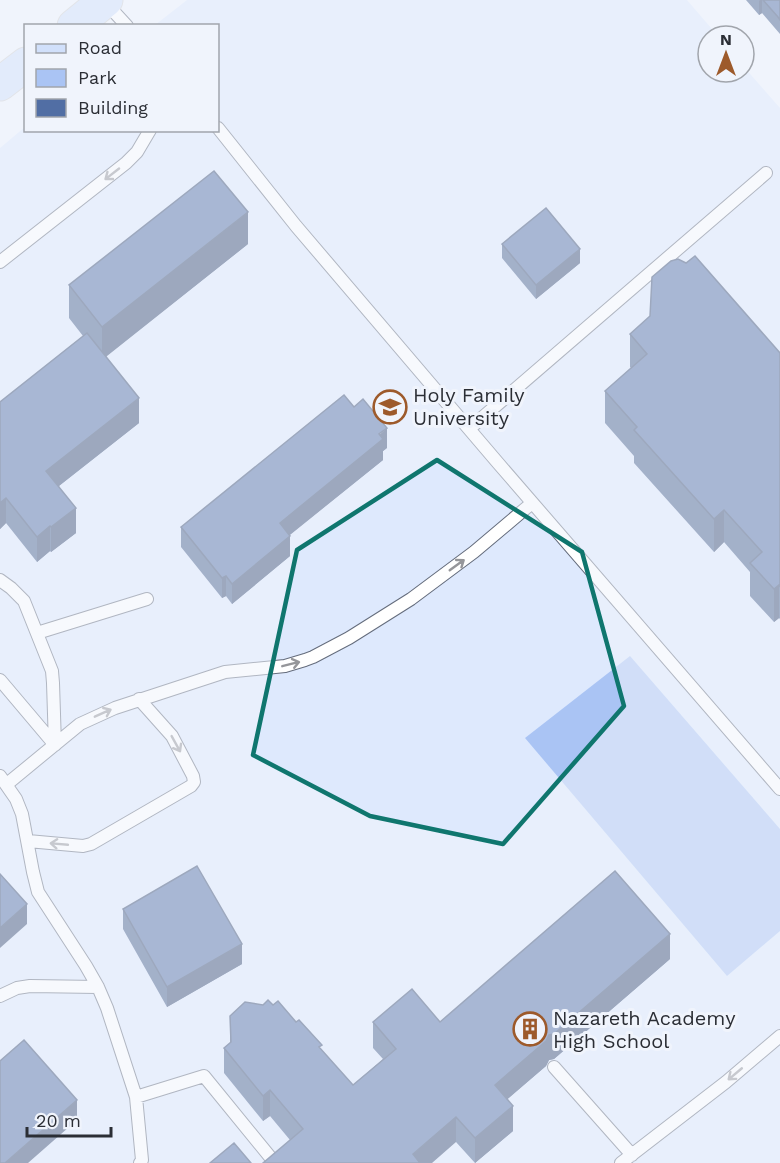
<svg xmlns="http://www.w3.org/2000/svg" width="780" height="1163" font-family="'Work Sans',sans-serif">
<style>
.built{fill:#dee9fd}
.green{fill:#aac4f4}
.lines{fill:none;stroke-linecap:round;stroke-linejoin:round}
.lane-casing{stroke:#646c7c;stroke-width:14}
.primary-casing{stroke:#d0d1d3;stroke-width:35}
.lane{stroke:#fff;stroke-width:12}
.primary{stroke:#d1e0fb;stroke-width:33}
.wall{fill:#465f8d}
.shaded-wall{fill:#394d73}
.building{fill:#516ea4;stroke:#394d73;stroke-width:1.5}
.oneway{stroke:#95969a}
.marked{fill:none;stroke:#0f766e;stroke-width:4.5;stroke-linejoin:round}
.labels{text-anchor:middle;stroke-width:6;stroke-linejoin:round;paint-order:stroke}
.poi-label{font-size:20px;fill:#2b2e35;stroke:#f0f4fc;text-anchor:start}
</style>
<rect width="100%" height="100%" fill="#f0f4fc"/>
<path class="built" d="M 187,0 L 687,0 L 718,36 L 708,36 L 708,72 L 744,72 L 744,67 L 780,108 L 780,1163 L 0,1163 L 0,148 L 25,127 L 26,130 L 218,130 L 218,26 L 155,25 Z"/>
<path class="green" d="M 630,656 L 780,829 L 780,931 L 727,976 L 525,738 Z"/>
<g class="lines">
<g class="lane-casing">
<path id="lane" d="M 105,2 L 127,26
M 218,128 L 296,226 L 498,463 L 780,789
M 0,262 L 126,163 L 137,152 L 150,130
M 469,429 L 766,173
M 0,580 L 11,588 L 24,601 L 52,671 L 53,683 L 55,745
M 37,633 L 147,599
M 0,680 L 55,745
M 0,776 L 16,799 L 22,814 L 33,872 L 38,892 L 86,966 L 98,987 L 107,1008 L 136,1097 L 142,1160 L 140,1163
M 7,784 L 80,724 L 115,708 L 225,672 L 285,666 L 305,660 L 313,657 L 349,638 L 411,599 L 474,552 L 532,503
M 28,841 L 83,846 L 91,844 L 191,786 L 194,782 L 193,776 L 172,736 L 139,699
M 0,996 L 17,988 L 30,986 L 98,987
M 554,1067 L 632,1155
M 136,1097 L 204,1076 L 275,1163
M 621,1163 L 726,1082 L 780,1036"/>
</g>
<g class="primary-casing">
<path id="primary" d="M 74,26 L 106,0
M 0,84 L 26,64"/>
</g>
<use href="#lane" class="lane"/>
<use href="#primary" class="primary"/>
</g>
<path class="wall" d="M 746,0 L 780,0 L 780,34 L 762,13 L 759,15 Z
M 248,244 L 106,356 L 139,423 L 59,486 L 76,533 L 51,552 L 50,551 L 37,562 L 6,523 L 0,529 L 0,402 L 83,336 L 69,318 L 69,285 Z
M 502,244 L 580,263 L 536,299 L 502,258 Z
M 630,334 L 780,353 L 780,619 L 779,618 L 774,622 L 750,596 L 750,572 L 724,542 L 714,552 L 634,463 L 634,456 L 605,423 L 605,391 L 631,368 L 630,367 Z
M 387,448 L 383,451 L 383,460 L 289,535 L 290,556 L 232,604 L 226,596 L 222,598 L 181,547 L 181,527 Z
M 123,909 L 242,964 L 167,1007 L 123,929 Z
M 670,959 L 554,1059 L 549,1060 L 546,1066 L 507,1099 L 513,1131 L 475,1163 L 456,1142 L 290,1140 L 270,1116 L 263,1121 L 224,1073 L 224,1048 L 230,1043 L 230,1016 L 263,1005 L 273,1005 L 296,1022 L 353,1085 L 383,1059 L 373,1048 L 373,1022 L 440,1022 Z"/>
<path class="shaded-wall" d="M 760,0 L 762,0 L 762,13 L 759,15 L 759,1 Z
M 248,212 L 248,244 L 102,360 L 102,327 Z
M 580,249 L 580,263 L 536,299 L 536,285 Z
M 139,398 L 139,423 L 46,496 L 46,471 Z
M 387,428 L 387,448 L 383,451 L 383,460 L 280,543 L 280,523 Z
M 6,498 L 6,523 L 0,529 L 0,503 Z
M 76,508 L 76,533 L 51,552 L 51,527 Z
M 724,510 L 724,542 L 714,552 L 714,519 Z
M 50,526 L 50,551 L 37,562 L 37,537 Z
M 290,536 L 290,556 L 232,604 L 232,584 Z
M 226,576 L 226,596 L 222,598 L 222,578 Z
M 779,585 L 779,618 L 774,622 L 774,589 Z
M 27,904 L 27,924 L 0,948 L 0,928 Z
M 670,934 L 670,959 L 554,1059 L 549,1060 L 546,1066 L 495,1110 L 495,1085 L 549,1035 Z
M 242,944 L 242,964 L 167,1007 L 167,987 Z
M 270,1090 L 270,1116 L 263,1121 L 263,1096 Z
M 77,1100 L 77,1120 L 28,1163 L 5,1163 Z
M 513,1106 L 513,1131 L 475,1163 L 475,1138 Z
M 456,1117 L 456,1142 L 432,1163 L 413,1163 L 413,1154 Z"/>
<path class="building" d="M 763,0 L 780,0 L 780,20 L 778,17 Z
M 214,171 L 248,212 L 102,327 L 69,285 Z
M 546,208 L 580,249 L 536,285 L 502,244 Z
M 695,256 L 780,353 L 780,587 L 779,585 L 774,589 L 750,563 L 762,552 L 724,510 L 714,519 L 634,430 L 637,427 L 605,391 L 647,354 L 630,334 L 650,316 L 652,277 L 671,261 L 678,259 L 686,263 Z
M 87,333 L 139,398 L 46,471 L 76,508 L 51,527 L 50,526 L 37,537 L 6,498 L 0,503 L 0,402 Z
M 344,395 L 354,407 L 363,399 L 387,428 L 379,434 L 383,439 L 280,523 L 290,536 L 232,584 L 226,576 L 222,578 L 181,527 Z
M 197,866 L 242,944 L 167,987 L 123,909 Z
M 615,871 L 670,934 L 554,1034 L 549,1035 L 546,1041 L 495,1085 L 513,1106 L 475,1138 L 456,1117 L 413,1154 L 420,1163 L 263,1163 L 303,1129 L 270,1090 L 263,1096 L 224,1048 L 231,1042 L 230,1016 L 245,1002 L 263,1005 L 268,1000 L 273,1005 L 278,1001 L 296,1022 L 299,1020 L 322,1045 L 319,1047 L 353,1085 L 396,1049 L 373,1022 L 412,989 L 440,1022 Z
M 0,874 L 27,904 L 0,928 Z
M 24,1040 L 77,1100 L 5,1163 L 0,1163 L 0,1061 Z
M 234,1143 L 251,1163 L 210,1163 Z"/>
<defs><path id="oneway-shaft" d="M-6 0H5M1.5-3L5.5 0L1.5 3" fill="none" stroke-width="1.6" stroke-linecap="round" stroke-linejoin="round" transform="scale(1.5)"/></defs>
<g class="oneway">
<use href="#oneway-shaft" transform="translate(112 174) rotate(142)"/>
<use href="#oneway-shaft" transform="translate(457 565) rotate(-36)"/>
<use href="#oneway-shaft" transform="translate(291 664) rotate(-14)"/>
<use href="#oneway-shaft" transform="translate(103 713) rotate(-24)"/>
<use href="#oneway-shaft" transform="translate(176 744) rotate(61)"/>
<use href="#oneway-shaft" transform="translate(59 844) rotate(-175)"/>
<use href="#oneway-shaft" transform="translate(735 1074) rotate(140)"/>
</g>
<path d="M0 0H780V1163H0ZM 437,460 L 582,552 L 624,706 L 503,844 L 370,816 L 253,755 L 297,550 Z" fill="#f0f4fc" fill-opacity=".55" fill-rule="evenodd"/>
<path class="marked" d="M 437,460 L 582,552 L 624,706 L 503,844 L 370,816 L 253,755 L 297,550 Z"/>
<defs>
<g id="university-ring" transform="scale(1.725)"><circle r="9.5" fill="#f0f4fc" stroke="#9d5a2b" stroke-width="1.5"/><path d="M0-5L7-2L0 1L-7-2ZM-4 1L0 2.5L4 1V4Q0 6-4 4Z" fill="#9d5a2b"/></g>
<g id="building-ring" transform="scale(1.725)"><circle r="9.5" fill="#f0f4fc" stroke="#9d5a2b" stroke-width="1.5"/><path d="M-4-6H4V6H1V3H-1V6H-4ZM-2.5-4.3h1.7v1.8h-1.7ZM.8-4.3h1.7v1.8H.8ZM-2.5-1h1.7V.8h-1.7ZM.8-1h1.7V.8H.8Z" fill="#9d5a2b"/></g>
</defs>
<g fill-rule="evenodd">
<use href="#university-ring" x="390" y="407"/>
<use href="#building-ring" x="530" y="1029"/>
</g>
<g class="labels">
<g class="poi-label">
<text x="413" y="402">Holy Family<tspan x="413" dy="23">University</tspan></text>
<text x="553" y="1025">Nazareth Academy<tspan x="553" dy="23">High School</tspan></text>
</g>
</g>
<rect x="24" y="24" width="195" height="108" fill="#f0f4fc" stroke="#a1a5ac" stroke-width="1.5"/>
<rect x="36" y="44" width="30" height="9" fill="#d1e0fb" stroke="#a1a5ac" stroke-width="1.5"/>
<text x="78" y="54" font-size="18" fill="#2b2e35">Road</text>
<rect x="36" y="69" width="30" height="18" fill="#aac4f4" stroke="#a1a5ac" stroke-width="1.5"/>
<text x="78" y="84" font-size="18" fill="#2b2e35">Park</text>
<rect x="36" y="99" width="30" height="18" fill="#516ea4" stroke="#a1a5ac" stroke-width="1.5"/>
<text x="78" y="114" font-size="18" fill="#2b2e35">Building</text>
<g transform="translate(726 54)"><circle r="28" fill="#f0f4fc" stroke="#a1a5ac" stroke-width="1.5"/>
<path d="M0-4.5L10 22L0 15L-10 22Z" fill="#9d5a2b"/>
<text y="-9" font-size="16" font-weight="bold" text-anchor="middle" fill="#2b2e35">N</text>
</g>
<path d="M27 1127v9h84v-9" fill="none" stroke="#2b2e35" stroke-width="3"/>
<text x="36" y="1127" font-size="18" fill="#2b2e35" stroke="#f0f4fc" stroke-width="4.5" paint-order="stroke">20 m</text>
</svg>
